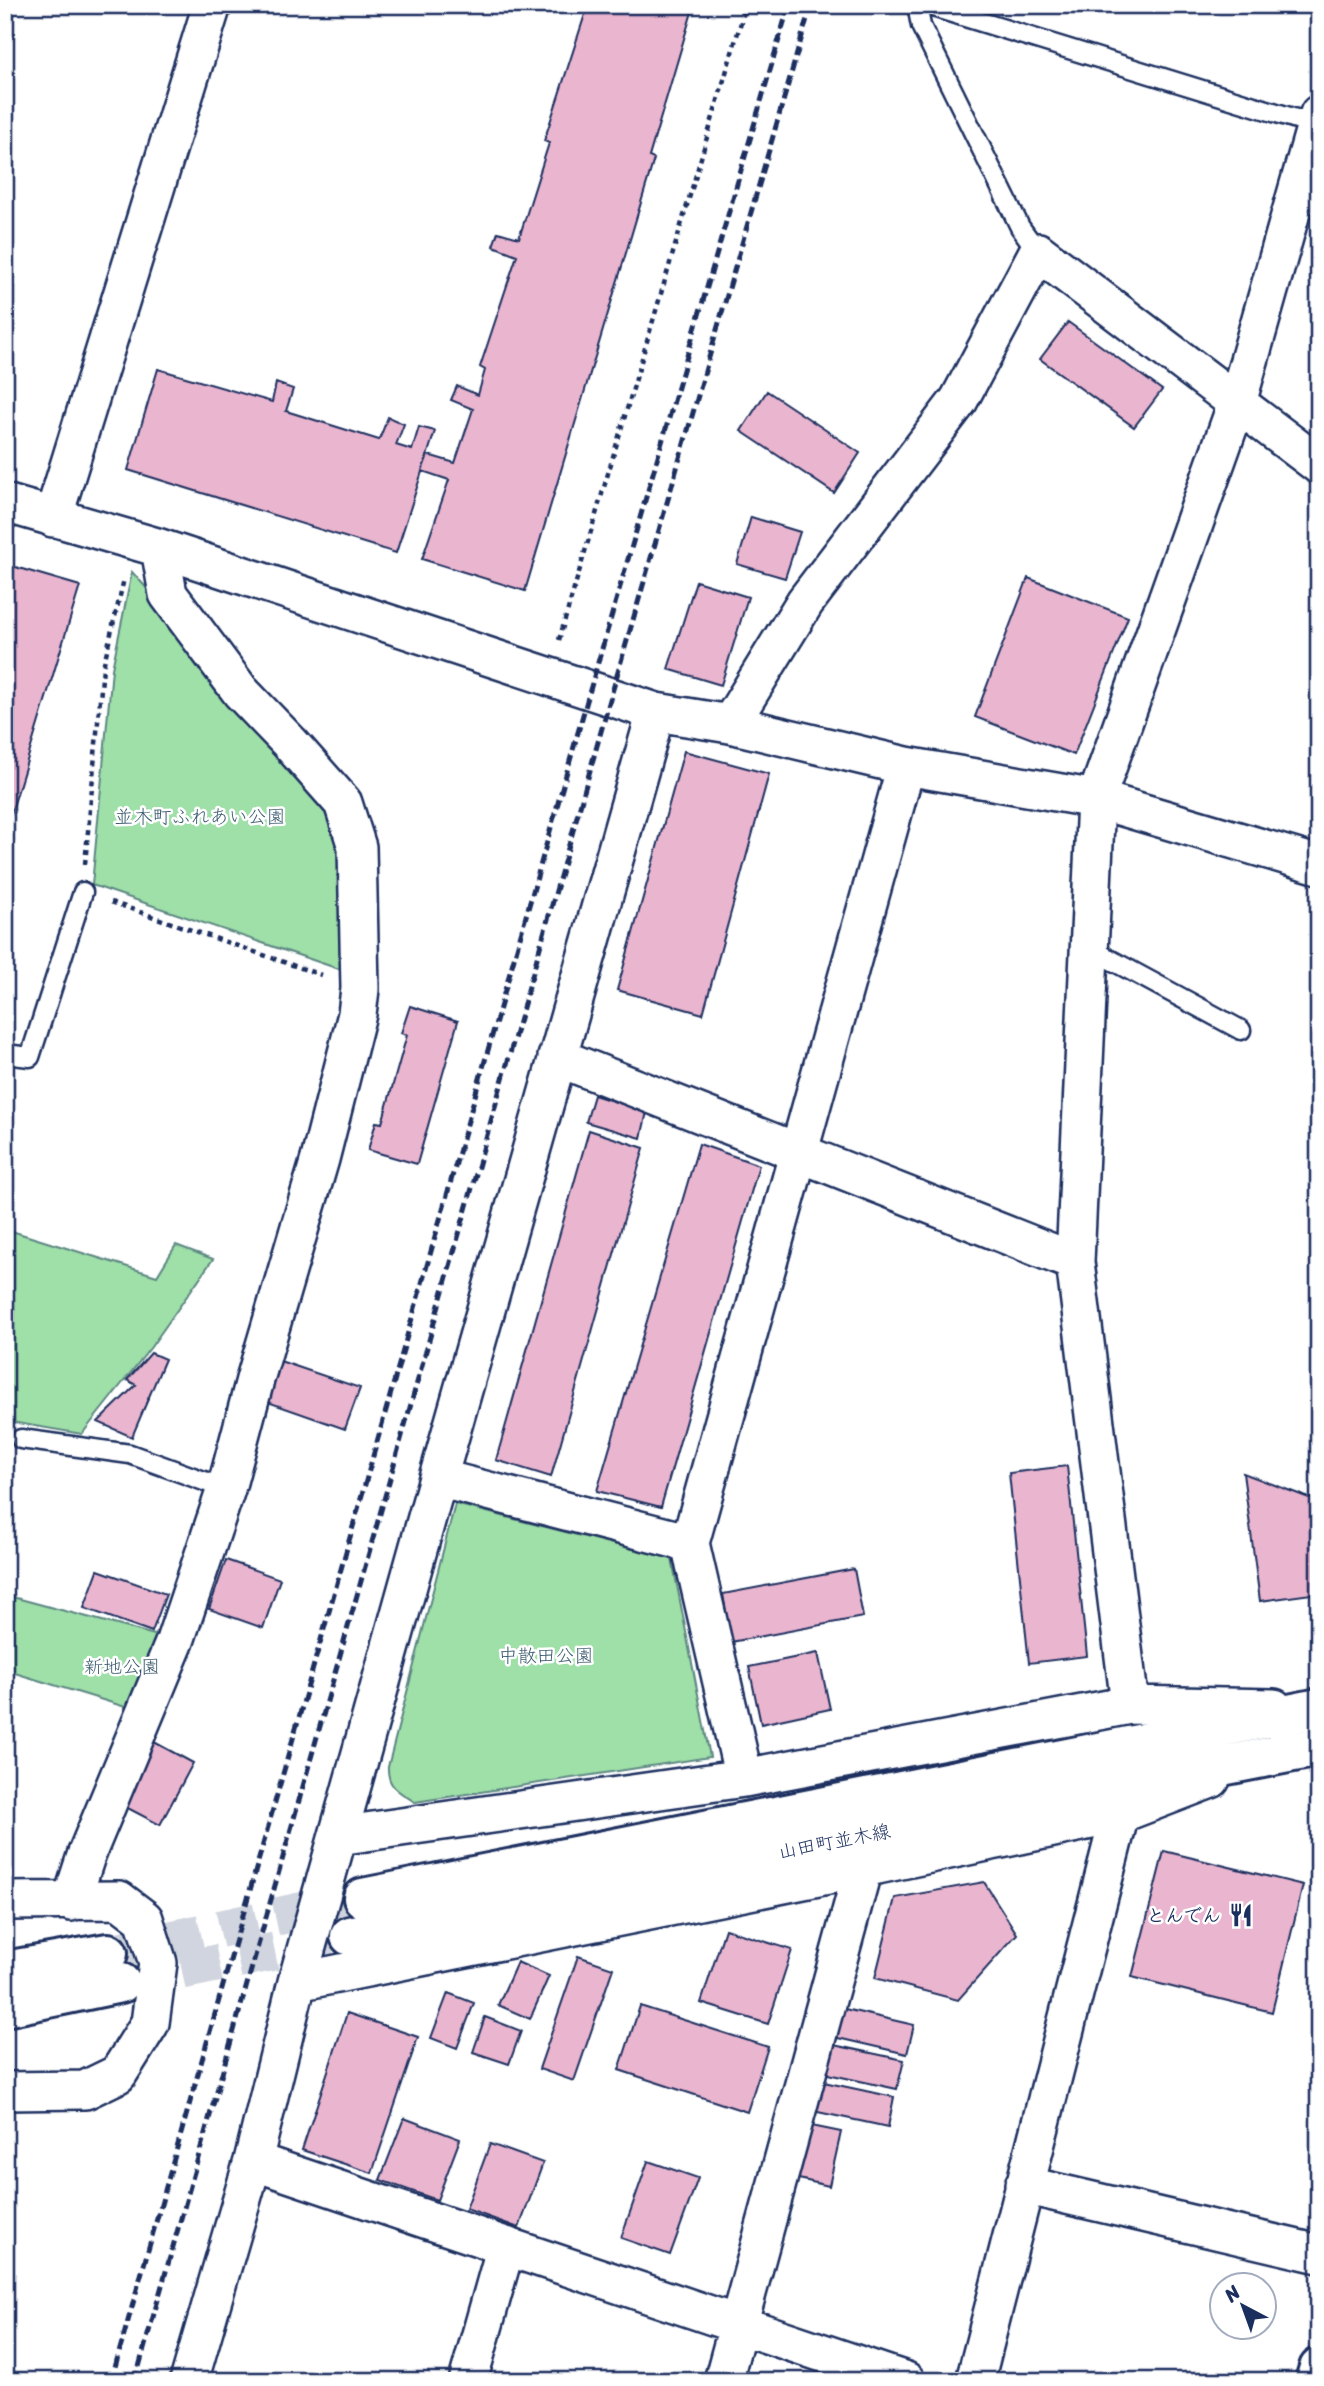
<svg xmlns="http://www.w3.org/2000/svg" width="1324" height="2386" font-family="Sriracha,'Klee One',sans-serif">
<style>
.green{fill:#9fdfa8;stroke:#5d8783;stroke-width:2}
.building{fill:#eab5cf;stroke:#1b2f5e;stroke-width:2}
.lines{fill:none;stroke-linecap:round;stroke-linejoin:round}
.secondary-tunnel{stroke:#d1d5df;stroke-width:38;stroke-dasharray:38 19;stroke-linecap:butt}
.lane-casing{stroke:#1b2f5e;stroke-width:23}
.street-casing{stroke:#1b2f5e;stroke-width:42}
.secondary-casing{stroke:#1b2f5e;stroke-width:44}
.path{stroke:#1b2f5e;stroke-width:4.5;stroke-dasharray:5 5;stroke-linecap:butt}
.lane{stroke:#fff;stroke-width:18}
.street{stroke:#fff;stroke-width:37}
.secondary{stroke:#fff;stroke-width:38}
.rail{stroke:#1b2f5e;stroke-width:5;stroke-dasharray:10 5;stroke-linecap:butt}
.labels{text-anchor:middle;stroke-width:5;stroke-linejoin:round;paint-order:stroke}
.park-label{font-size:19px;fill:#3c5b70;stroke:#fff}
.street-label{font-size:19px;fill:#1b2f5e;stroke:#fff}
.poi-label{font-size:19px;font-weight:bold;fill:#1b2f5e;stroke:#fff;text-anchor:end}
</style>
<rect width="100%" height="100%" fill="#fff"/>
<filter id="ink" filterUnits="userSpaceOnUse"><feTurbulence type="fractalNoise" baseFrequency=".0143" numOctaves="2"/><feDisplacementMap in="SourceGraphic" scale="14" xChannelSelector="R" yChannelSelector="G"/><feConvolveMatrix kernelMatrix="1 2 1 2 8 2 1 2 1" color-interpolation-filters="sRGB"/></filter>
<g filter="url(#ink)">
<path class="green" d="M 132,572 L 152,594 L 330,813 L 342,859 L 342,970 L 92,885 L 112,669 Z
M 5,1229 L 157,1276 L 176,1245 L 213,1259 L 151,1347 L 82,1434 L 5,1421 Z
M 455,1504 L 672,1559 L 710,1757 L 415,1802 C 399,1792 387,1787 388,1767 Z
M 5,1595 L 177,1641 L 145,1713 L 5,1670 Z"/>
<path class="building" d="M 588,5 L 694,5 L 649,157 L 654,159 L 525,591 L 422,559 L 449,480 L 422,471 L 428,455 L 455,463 L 473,409 L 451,400 L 457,386 L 478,395 L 485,370 L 480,367 L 517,255 L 493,246 L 498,232 L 519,238 L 549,143 L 544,141 Z
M 1068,322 L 1162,390 L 1134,427 L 1040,359 Z
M 158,369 L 272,402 L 276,383 L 293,389 L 286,411 L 379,440 L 388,417 L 404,424 L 396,445 L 412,450 L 419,427 L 435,431 L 396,553 L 128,470 Z
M 767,391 L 860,453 L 834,493 L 741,431 Z
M 751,517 L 800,532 L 785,578 L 737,564 Z
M 5,564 L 80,586 L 6,830 L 5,830 Z
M 1028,578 L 1128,617 L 1074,755 L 975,717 Z
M 696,581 L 748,597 L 721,685 L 668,669 Z
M 684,751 L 769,774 L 703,1014 L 617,990 Z
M 410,1006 L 458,1021 L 417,1164 L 368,1150 L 376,1122 L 382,1123 L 407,1035 L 401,1033 Z
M 594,1095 L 647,1112 L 641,1138 L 586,1122 Z
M 589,1130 L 644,1148 L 551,1477 L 496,1460 Z
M 699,1144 L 759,1165 L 661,1507 L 597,1491 Z
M 151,1353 L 165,1359 L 132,1437 L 98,1422 L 136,1385 L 127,1380 Z
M 277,1360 L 360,1388 L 345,1429 L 262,1400 Z
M 1067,1466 L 1087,1656 L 1029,1663 L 1009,1473 Z
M 1243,1473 L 1317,1501 L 1319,1593 L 1260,1601 Z
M 226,1560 L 280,1579 L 263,1628 L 209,1609 Z
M 854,1569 L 863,1617 L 731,1642 L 723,1594 Z
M 98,1570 L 166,1594 L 152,1632 L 84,1608 Z
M 818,1653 L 830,1709 L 761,1724 L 749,1667 Z
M 154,1742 L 193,1763 L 160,1825 L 120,1804 Z
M 1164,1851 L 1303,1885 L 1272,2012 L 1132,1977 Z
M 984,1882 L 1017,1934 L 958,2000 L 875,1978 L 895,1898 Z
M 725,1929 L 792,1950 L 768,2024 L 701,2003 Z
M 578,1956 L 613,1968 L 574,2081 L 539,2069 Z
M 517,1962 L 549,1976 L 530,2019 L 498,2005 Z
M 448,1993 L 474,2003 L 457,2048 L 431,2038 Z
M 640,2006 L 768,2047 L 747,2112 L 619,2070 Z
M 836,2007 L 914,2025 L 907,2054 L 829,2036 Z
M 347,2013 L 418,2037 L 372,2173 L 302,2150 Z
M 485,2017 L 521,2031 L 509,2064 L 473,2052 Z
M 829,2044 L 904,2060 L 897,2089 L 823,2073 Z
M 819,2081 L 894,2097 L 888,2127 L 813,2111 Z
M 404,2118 L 460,2139 L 437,2200 L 380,2180 Z
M 802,2124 L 841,2132 L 829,2186 L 790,2177 Z
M 490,2144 L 543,2163 L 519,2228 L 466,2209 Z
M 648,2161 L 698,2178 L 670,2255 L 621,2238 Z"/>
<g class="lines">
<path class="secondary-tunnel" d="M 108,1953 L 363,1898
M 126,1982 L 350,1936"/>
<g class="lane-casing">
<path id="lane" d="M 917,5 L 921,26 L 1020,227 L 1038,252
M 926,5 L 1319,126
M 1089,948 L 1241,1030
M 5,1054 L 30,1057 L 83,892
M 21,1439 L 130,1454 L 226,1489"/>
</g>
<g class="street-casing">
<path id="street" d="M 5,503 L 160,548 L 656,712 L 730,724 L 906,766 L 1096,799 L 1319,865
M 53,518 L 212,5
M 730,724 L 805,602 L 959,400 L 1038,252 L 1319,465
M 557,1057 L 1075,1262
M 438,1478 L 690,1543
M 1130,1705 L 1075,1262 L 1096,799 L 1237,403 L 1319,114
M 744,1778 L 690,1543 L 906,766
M 338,1836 L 744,1778 L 1130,1705 L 1274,1708
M 5,1901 L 119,1900 L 144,1919 L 158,1963 L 150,2023 L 118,2074 L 85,2090 L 5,2091
M 71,1902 L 87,1853 L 175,1641 L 226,1489 L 256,1376 L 320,1159 L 357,1014 L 360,989 L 357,847 L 343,803 L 290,743 L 241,692 L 168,594 L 160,548
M 297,1982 L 863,1868 L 1120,1814 L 1211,1779
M 253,2161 L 906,2381
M 1024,2185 L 1319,2254
M 189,2381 L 253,2161 L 297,1982 L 438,1478 L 656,712
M 468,2381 L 506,2246
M 723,2381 L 863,1868
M 975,2381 L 1120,1814"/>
</g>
<g class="secondary-casing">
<path id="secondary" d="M 363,1898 L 1319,1708
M 350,1936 L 1319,1747
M 5,1971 L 108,1953
M 5,2007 L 121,1983
M 1315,2381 L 1319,2368"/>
</g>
<path class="path" d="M 559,640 L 746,5
M 85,864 L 103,667 L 124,579
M 111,902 L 321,975"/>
<use href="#lane" class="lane"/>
<use href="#street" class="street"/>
<use href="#secondary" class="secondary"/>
<path class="rail" d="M 111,2381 L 590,690 L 789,5
M 135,2381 L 611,696 L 811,5"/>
</g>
</g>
<defs>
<g id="restaurant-bare" transform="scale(1.89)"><path d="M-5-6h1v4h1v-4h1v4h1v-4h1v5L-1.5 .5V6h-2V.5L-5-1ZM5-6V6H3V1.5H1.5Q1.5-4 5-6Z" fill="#1b2f5e" stroke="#fff" stroke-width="2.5" paint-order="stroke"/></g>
</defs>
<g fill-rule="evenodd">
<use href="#restaurant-bare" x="1241" y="1915"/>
</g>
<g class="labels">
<g class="park-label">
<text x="200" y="823">並木町ふれあい公園</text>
<text x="546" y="1662">中散田公園</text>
<text x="122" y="1673">新地公園</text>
</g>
<g class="street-label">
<text transform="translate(834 1841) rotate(-11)" y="7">山田町並木線</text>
</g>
<g class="poi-label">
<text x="1221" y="1922">とんでん</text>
</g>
</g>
<rect width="1324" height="2386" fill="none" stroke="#fff" stroke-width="28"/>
<rect x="14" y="14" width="1296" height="2358" fill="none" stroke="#1b2f5e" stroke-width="2.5" filter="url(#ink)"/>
<g transform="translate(1243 2306) rotate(319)"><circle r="33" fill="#ffffff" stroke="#a4acbf" stroke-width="2"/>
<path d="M0-5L12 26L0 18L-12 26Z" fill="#1b2f5e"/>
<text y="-10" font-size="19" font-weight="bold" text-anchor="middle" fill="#1b2f5e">N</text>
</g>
</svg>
